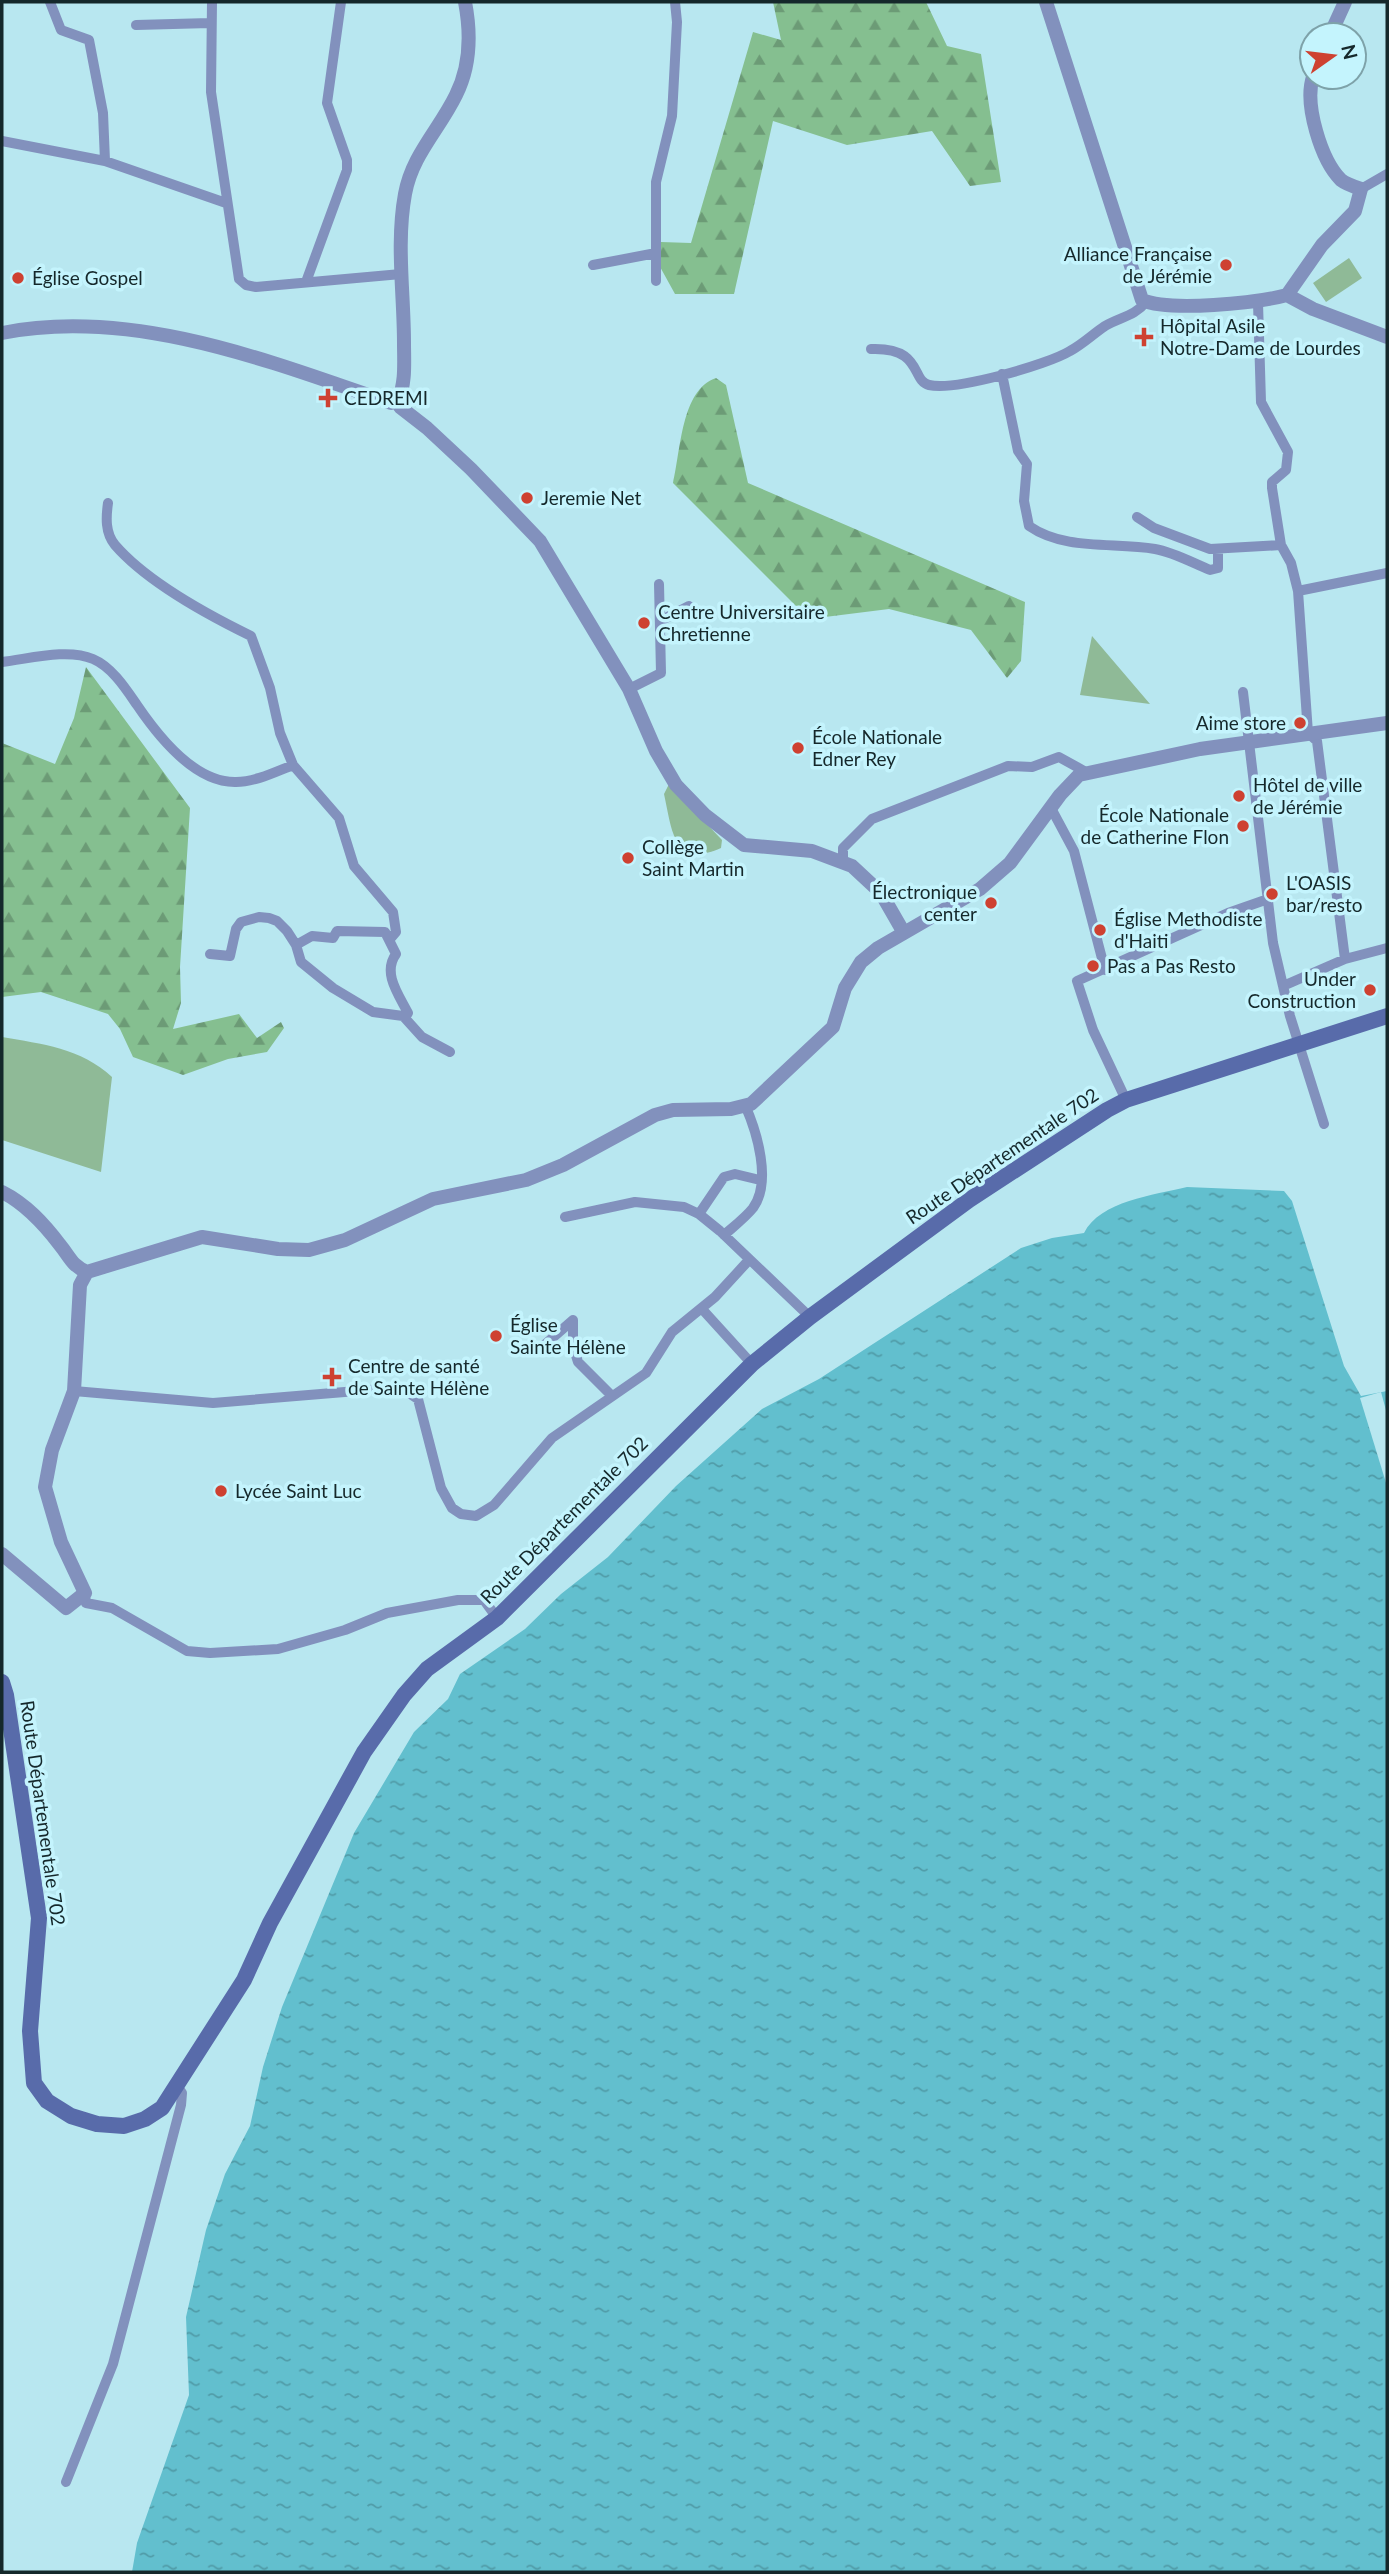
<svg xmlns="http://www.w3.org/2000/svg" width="1389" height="2574" font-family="Lato,sans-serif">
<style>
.forest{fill:url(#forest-firs)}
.park{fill:#8fba97}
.water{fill:url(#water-ripples)}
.pier{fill:#b8e7f0}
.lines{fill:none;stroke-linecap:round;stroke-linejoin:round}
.minor{stroke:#8291bd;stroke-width:10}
.tertiary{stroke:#8291bd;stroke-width:14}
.secondary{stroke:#586baa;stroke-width:16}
.poi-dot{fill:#ce4131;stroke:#c4f4fd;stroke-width:2.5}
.labels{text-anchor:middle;stroke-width:7;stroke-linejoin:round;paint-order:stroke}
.poi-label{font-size:19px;fill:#15282b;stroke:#c4f4fd;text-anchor:start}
.street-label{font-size:19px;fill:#15282b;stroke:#c4f4fd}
</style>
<defs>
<pattern id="forest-firs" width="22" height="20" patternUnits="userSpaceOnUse" patternTransform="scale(1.75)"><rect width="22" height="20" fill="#85bf90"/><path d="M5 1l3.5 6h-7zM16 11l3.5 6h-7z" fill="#6c9b76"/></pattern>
<pattern id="water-ripples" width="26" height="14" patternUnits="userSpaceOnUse" patternTransform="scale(1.75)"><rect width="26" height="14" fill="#62bfce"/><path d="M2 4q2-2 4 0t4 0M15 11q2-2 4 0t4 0" fill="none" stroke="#509ba7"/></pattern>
</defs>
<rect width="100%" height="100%" fill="#b8e7f0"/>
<path class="forest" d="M 773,2 L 926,2 L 947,46 L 981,54 L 1001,182 L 970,186 L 932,131 L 847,145 L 773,121 L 734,294 L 675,294 L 659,265 L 661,242 L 691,243 L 753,32 L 781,40 Z
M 716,378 L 726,385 L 748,483 L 1025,602 L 1021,661 L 1007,678 L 971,630 L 889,609 L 809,619 L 673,483 C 681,450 681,390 716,378 Z
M 86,667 L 190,808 L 180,967 L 181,1003 L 173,1029 L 239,1014 L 257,1038 L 281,1022 L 284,1028 L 267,1052 L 228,1059 L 183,1075 L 133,1057 L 120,1029 L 108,1014 L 41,992 L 2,997 L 2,743 L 55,764 L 74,718 Z"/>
<path class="park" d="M 1349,258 L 1362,278 L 1326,302 L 1313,283 Z
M 1092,636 L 1150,704 L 1080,695 Z
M 669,784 L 722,840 L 721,848 C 673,869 672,830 664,794 Z
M 2,1037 C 42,1044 81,1048 112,1077 L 101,1172 L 2,1140 Z"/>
<path class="water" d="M 1187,1187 L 1284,1191 L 1292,1201 L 1344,1366 L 1361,1396 L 1387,1391 L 1387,2572 L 132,2572 L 137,2543 L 189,2395 L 186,2317 L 206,2230 L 225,2174 L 250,2126 L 263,2067 L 282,2007 L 354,1833 L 414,1732 L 448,1699 L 460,1674 L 525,1629 L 561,1594 L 608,1557 L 676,1486 L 762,1409 L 819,1379 L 1021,1248 L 1052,1238 L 1084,1233 C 1100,1201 1154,1195 1187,1187 Z"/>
<path class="pier" d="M 1381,1392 L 1387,1414 L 1387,1486 L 1360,1398 Z"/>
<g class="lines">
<path class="minor" d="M 50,2 L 61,30 L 89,40 L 103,113 L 105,161
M 212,2 L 211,92 L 239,279 L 246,285 L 256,287 L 401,274
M 136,25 L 210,23
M 2,141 L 105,161 L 226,203
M 1361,189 L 1387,174
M 593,265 L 656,253
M 656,281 L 656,182 L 672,116 L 677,22 L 675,2
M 306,282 L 347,170 L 347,160 L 327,103 L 341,2
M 1258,303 L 1261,402 L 1288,452 L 1286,470 L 1272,482 L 1272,488 L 1281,545 L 1291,563 L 1298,591 L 1308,733 L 1317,741 L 1345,959
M 871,349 C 923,347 911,381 929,385 C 955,391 1047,365 1070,351 C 1083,344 1093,334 1105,326 C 1120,317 1135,316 1146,302
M 1002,374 L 1018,451 L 1027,464 L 1024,501 L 1029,526 C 1065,551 1114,542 1155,549 C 1173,552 1193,563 1210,570 L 1218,568 L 1218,549
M 108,503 C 106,517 105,533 115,545 C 147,582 208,615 251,636 L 270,688 L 280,733 L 293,765 L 339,818 L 354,866 L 393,912 L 396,932 L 390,939
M 1137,517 L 1154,528 L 1210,549 L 1281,545
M 1298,591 L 1387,573
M 660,621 L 689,606
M 2,662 C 29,659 67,648 93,659 C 112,667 126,689 137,705 C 158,736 195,783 236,782 C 255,782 275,772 293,765
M 629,689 L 661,673 L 659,584
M 1243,692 L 1273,943 L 1290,1016 L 1324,1124
M 1051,808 L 1074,851 L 1105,970
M 843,862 L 843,848 L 872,819 L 1008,766 L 1032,767 L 1059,757 L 1086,772
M 296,945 L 312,936 L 333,938 L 337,931 L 385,932 L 396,954 C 382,973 399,995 408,1013 L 405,1018
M 210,954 L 230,956 L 236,929 L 241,922 L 259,917 L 269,918 L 277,921 L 287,931 L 296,945 L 301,962 L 333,988 L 373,1012 L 403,1016 L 422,1037 L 450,1052
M 1283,986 L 1345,959 L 1387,948
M 1126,1100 L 1093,1030 L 1077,981 L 1228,913 L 1268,899
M 699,1214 L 724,1177 L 735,1174 L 760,1180
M 565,1217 L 635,1202 L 684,1207 L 699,1214 L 720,1231 L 810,1317
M 724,1235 C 733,1227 745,1218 753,1208 C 772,1182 757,1132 745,1105
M 702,1309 L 752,1364
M 542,1347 L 573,1320 L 573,1346 L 578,1362 L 611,1395
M 74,1391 L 213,1403 L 381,1389 L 406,1391 L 418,1399 L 441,1488 L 452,1508 L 461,1514 L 476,1516 L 494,1505 L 552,1438 L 646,1373 L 672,1332 L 715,1297 L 749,1260
M 85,1593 L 86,1603 L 112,1608 L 187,1651 L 210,1653 L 278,1649 L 345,1630 L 387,1613 L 458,1600 L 484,1600 L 497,1618
M 66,2482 L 113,2364 L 181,2105 L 182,2093 L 176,2084"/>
<path class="tertiary" d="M 1046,2 L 1142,300 C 1170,312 1257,303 1287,295
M 1330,35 L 1345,2
M 1287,295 L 1322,245 L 1355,211 L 1361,189 C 1355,187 1346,184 1341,180 C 1321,160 1304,104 1313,77
M 1287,295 L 1313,309 L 1387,337
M 2,333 C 132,307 269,361 391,403
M 398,401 C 406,382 404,363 404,343 C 404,294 396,243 405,194 C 412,155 439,130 456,95 C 470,67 471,33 465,2
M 400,407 L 427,428 L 471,469 L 540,541 L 629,689 L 656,751 L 676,785 L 705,815 L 744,845 L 812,851 L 852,866 L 881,893 L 904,933
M 2,1192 C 26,1204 44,1224 60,1245 C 70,1257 72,1266 87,1272 L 202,1237 L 278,1249 L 309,1250 L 345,1240 L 433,1199 L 526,1180 L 563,1165 L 655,1115 L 673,1110 L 731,1109 L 751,1104 L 833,1027 L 845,988 L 861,962 L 878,948 L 980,889 L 1010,863 L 1060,795 L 1079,775 L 1200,749 L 1387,723
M 2,1554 L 66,1608 L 85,1593 L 61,1542 L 45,1487 L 52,1450 L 74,1391 L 80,1285 L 87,1272"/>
<path class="secondary" d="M 2,1682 L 6,1695 L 39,1918 L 30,2031 L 34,2083 L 47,2101 L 71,2116 L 97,2124 L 124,2126 L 145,2119 L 162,2108 L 244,1980 L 270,1923 L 364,1752 L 404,1695 L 427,1669 L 497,1618 L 752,1364 L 810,1317 L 969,1200 L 1107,1110 L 1126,1100 L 1387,1016"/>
</g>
<g class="poi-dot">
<circle cx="1226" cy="265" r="7"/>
<circle cx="18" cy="278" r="7"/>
<path d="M1140.5 326.5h7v7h7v7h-7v7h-7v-7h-7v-7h7z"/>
<path d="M324.5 387.5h7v7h7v7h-7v7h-7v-7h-7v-7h7z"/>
<circle cx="527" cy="498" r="7"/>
<circle cx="644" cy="623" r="7"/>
<circle cx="1300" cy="723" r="7"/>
<circle cx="798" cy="748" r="7"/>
<circle cx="1239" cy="796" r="7"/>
<circle cx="1243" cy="826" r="7"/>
<circle cx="628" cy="858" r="7"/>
<circle cx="1272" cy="894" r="7"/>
<circle cx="991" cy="903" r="7"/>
<circle cx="1100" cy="930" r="7"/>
<circle cx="1093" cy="966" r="7"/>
<circle cx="1370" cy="990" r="7"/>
<circle cx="496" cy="1336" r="7"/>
<path d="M328.5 1366.5h7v7h7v7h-7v7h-7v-7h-7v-7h7z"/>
<circle cx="221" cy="1491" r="7"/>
</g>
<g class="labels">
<g class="poi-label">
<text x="1212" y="261" text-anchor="end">Alliance Française<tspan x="1212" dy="22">de Jérémie</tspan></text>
<text x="32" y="285">Église Gospel</text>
<text x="1160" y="333">Hôpital Asile<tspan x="1160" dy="22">Notre-Dame de Lourdes</tspan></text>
<text x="344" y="405">CEDREMI</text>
<text x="541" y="505">Jeremie Net</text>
<text x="658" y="619">Centre Universitaire<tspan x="658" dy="22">Chretienne</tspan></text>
<text x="1286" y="730" text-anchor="end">Aime store</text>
<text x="812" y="744">École Nationale<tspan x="812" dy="22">Edner Rey</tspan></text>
<text x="1253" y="792">Hôtel de ville<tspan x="1253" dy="22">de Jérémie</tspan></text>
<text x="1229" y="822" text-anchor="end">École Nationale<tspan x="1229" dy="22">de Catherine Flon</tspan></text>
<text x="642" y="854">Collège<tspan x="642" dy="22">Saint Martin</tspan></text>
<text x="1286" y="890">L'OASIS<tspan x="1286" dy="22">bar/resto</tspan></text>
<text x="977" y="899" text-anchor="end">Électronique<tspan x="977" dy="22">center</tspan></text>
<text x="1114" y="926">Église Methodiste<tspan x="1114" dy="22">d'Haiti</tspan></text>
<text x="1107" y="973">Pas a Pas Resto</text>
<text x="1356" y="986" text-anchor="end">Under<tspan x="1356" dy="22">Construction</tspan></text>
<text x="510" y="1332">Église<tspan x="510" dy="22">Sainte Hélène</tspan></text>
<text x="348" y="1373">Centre de santé<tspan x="348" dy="22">de Sainte Hélène</tspan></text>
<text x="235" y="1498">Lycée Saint Luc</text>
</g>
<g class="street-label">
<text transform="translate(1002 1156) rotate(-34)" y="7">Route Départementale 702</text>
<text transform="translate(564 1520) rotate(-45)" y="7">Route Départementale 702</text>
<text transform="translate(43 1813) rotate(82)" y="7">Route Départementale 702</text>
</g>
</g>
<rect width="1389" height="2574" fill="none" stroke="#15282b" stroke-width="7"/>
<g transform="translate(1333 56) rotate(76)"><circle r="33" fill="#c4f4fd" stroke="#7ea2a9" stroke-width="2"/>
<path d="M0-5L12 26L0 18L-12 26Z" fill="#ce4131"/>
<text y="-10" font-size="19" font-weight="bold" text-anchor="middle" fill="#15282b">N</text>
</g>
</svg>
